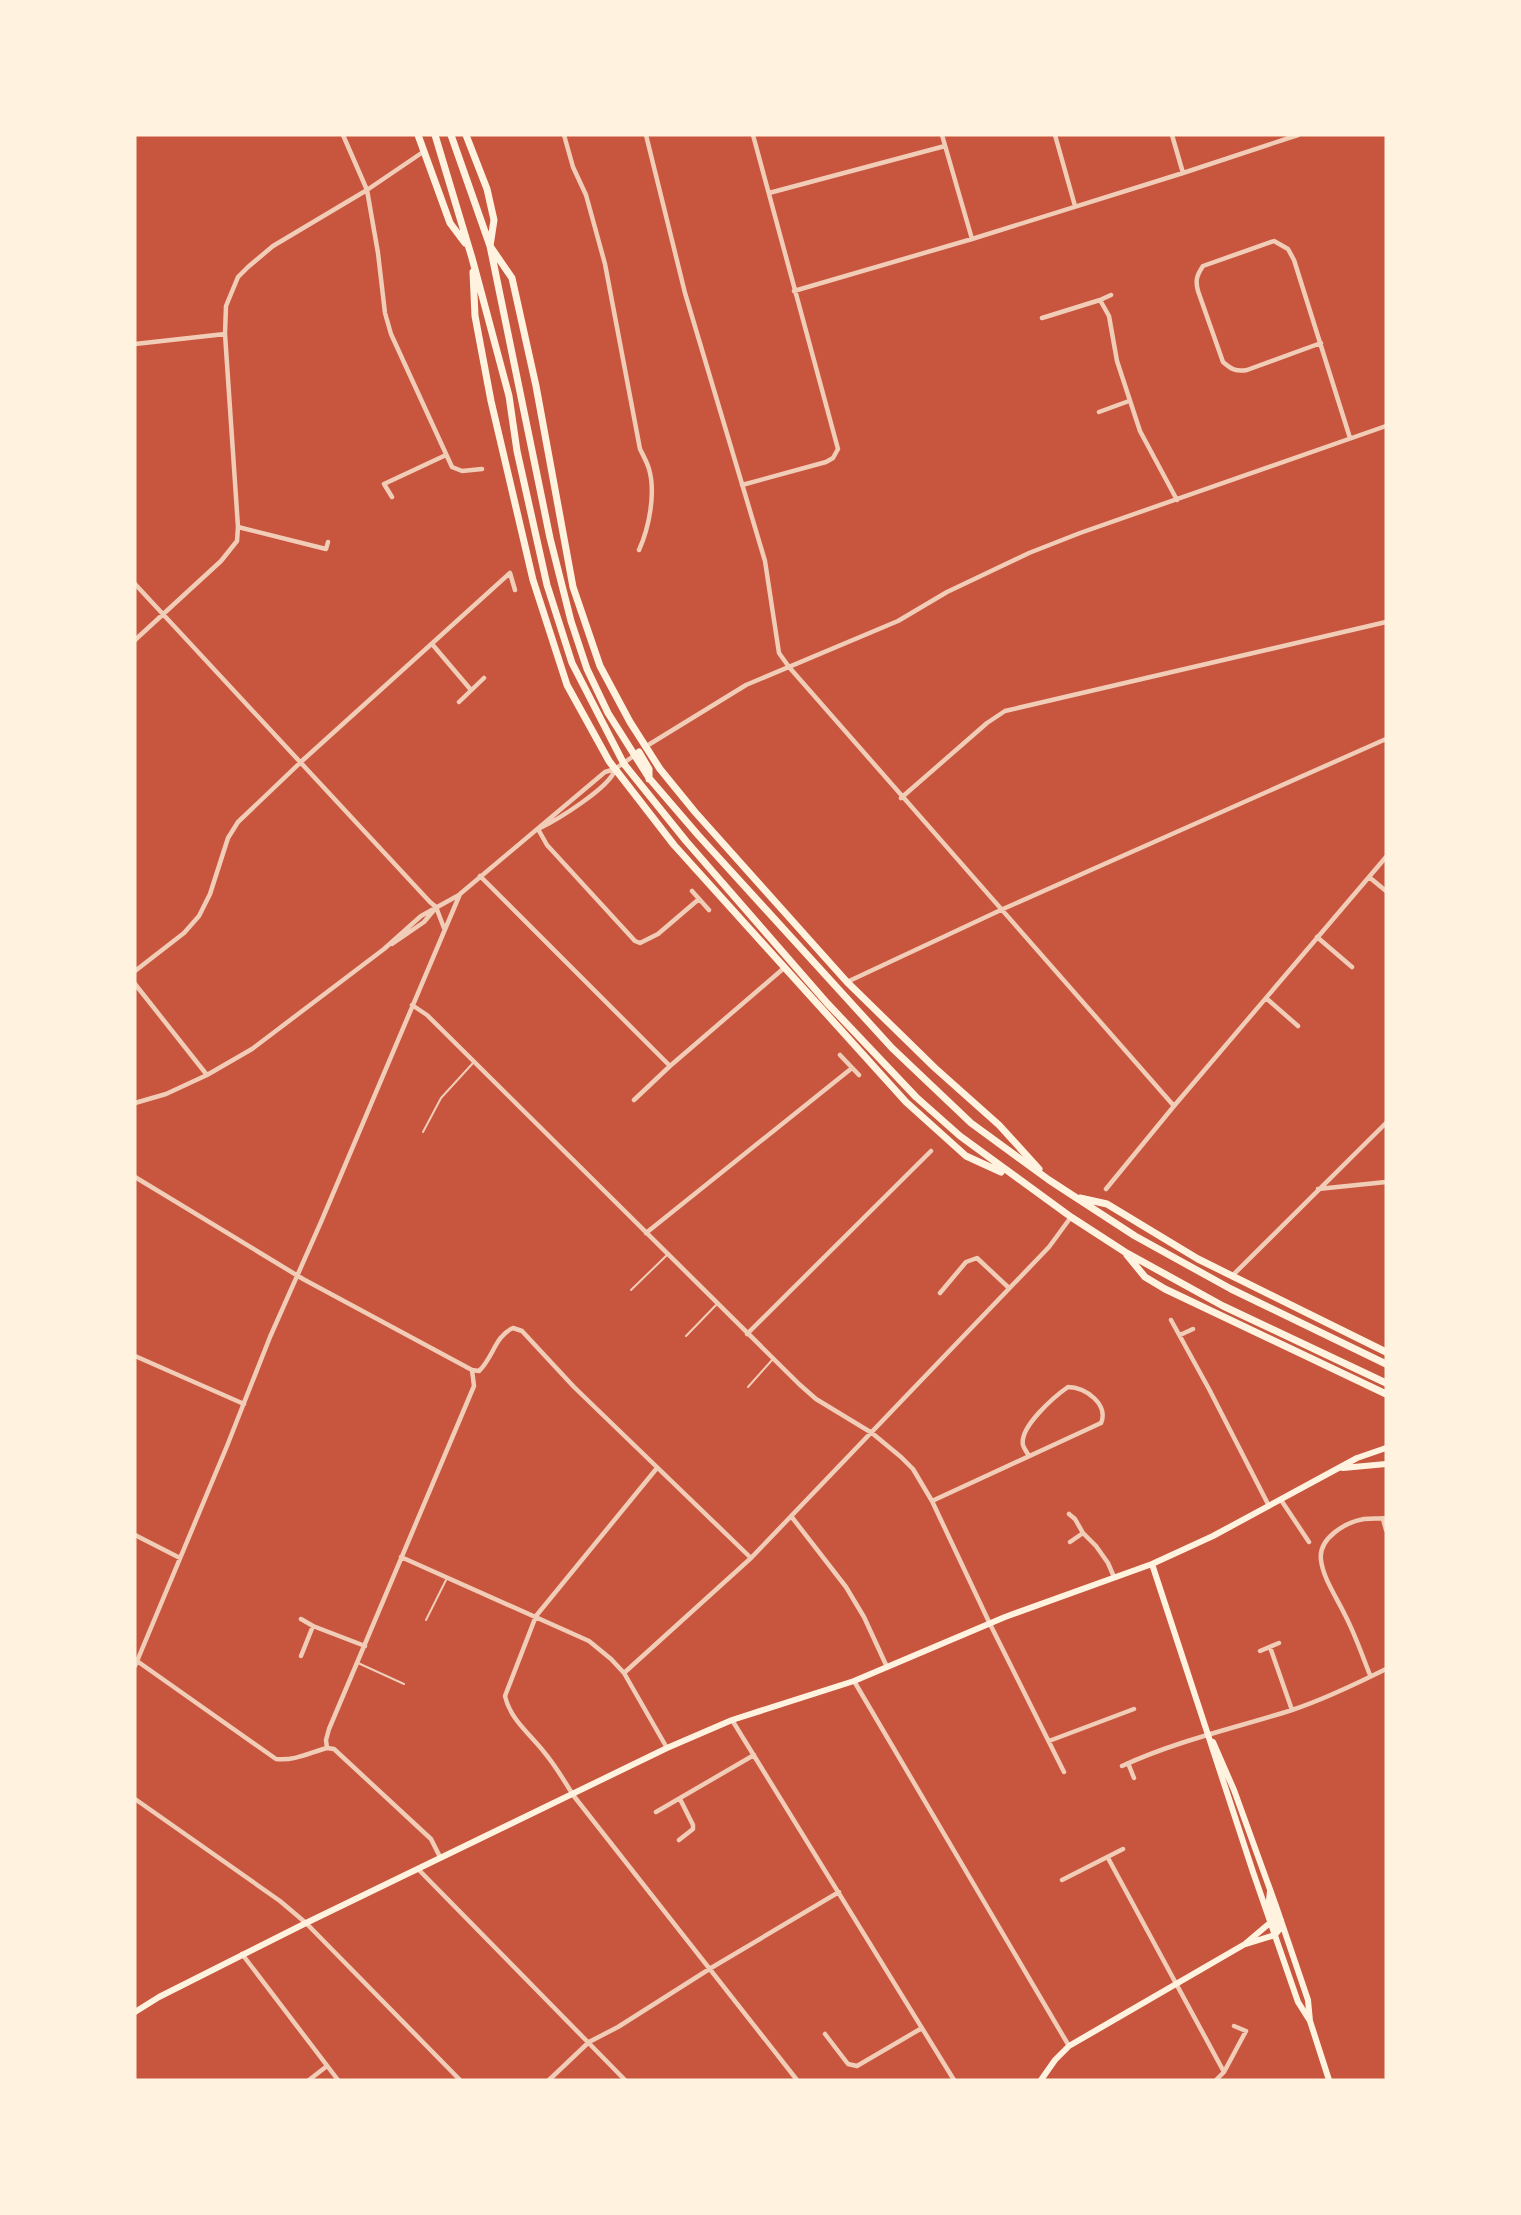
<svg xmlns="http://www.w3.org/2000/svg" width="1521" height="2215" font-family="'Exo 2',sans-serif">
<style>
.lines{fill:none;stroke-linecap:round;stroke-linejoin:round}
.service{stroke:#f1ccb7;stroke-width:2}
.minor{stroke:#f1ccb7;stroke-width:4.5}
.secondary{stroke:#fff3e0;stroke-width:6}
.trunk{stroke:#fff3e0;stroke-width:7}
</style>
<rect width="100%" height="100%" fill="#c8553d"/>
<g class="lines">
<path class="service" d="M 423,1132 L 441,1098 L 473,1063
M 631,1290 L 667,1255
M 686,1336 L 717,1304
M 748,1387 L 773,1359
M 426,1620 L 447,1578
M 358,1663 L 404,1684"/>
<path class="minor" d="M 343,135 L 367,190 L 378,253 L 385,313 L 391,334 L 452,467 L 462,471 L 482,469
M 564,135 L 573,167 L 586,195 L 605,264 L 640,449 C 643,455 647,462 649,469 C 656,493 649,528 639,550
M 646,135 L 685,293 L 765,561 L 779,653 L 789,667 L 1174,1106
M 942,135 L 972,239
M 1055,135 L 1075,206
M 1172,135 L 1183,173
M 769,193 L 945,146
M 794,291 L 972,239 L 1183,173 L 1298,135
M 1100,300 L 1111,295
M 1042,318 L 1100,300 L 1109,316 L 1117,361 L 1140,431 L 1177,500
M 1321,343 L 1247,370 C 1236,372 1231,369 1223,362 L 1198,291 C 1195,280 1197,275 1203,266 L 1274,241 L 1288,249 L 1294,260 L 1350,438
M 135,344 L 225,334
M 1099,412 L 1129,401
M 742,485 L 826,462 L 833,458 L 838,449 L 753,135
M 392,497 L 384,484 L 446,455
M 238,527 L 326,549 L 328,542
M 135,584 L 430,902 L 436,907 L 444,928
M 135,640 L 221,561 L 237,541 L 238,527 L 225,334 L 226,306 L 238,277 L 248,267 L 273,246 L 367,190 L 423,152
M 432,644 L 471,690
M 459,702 L 484,678
M 645,747 L 746,685 L 898,621 L 947,592 L 1029,553 L 1080,533 L 1386,426
M 901,798 L 987,723 L 1005,711 L 1386,622
M 540,828 C 557,820 609,788 615,770
M 538,829 L 547,845 L 635,941 L 640,943 L 658,934 L 699,899
M 480,876 L 670,1066
M 1369,877 L 1386,891
M 692,891 L 709,910
M 1317,937 L 1352,967
M 392,944 L 424,922 L 434,910
M 135,971 L 184,933 L 199,916 L 210,894 L 228,838 L 238,822 L 303,760 L 510,573 L 515,590
M 847,982 L 1003,909 L 1386,739
M 135,984 L 207,1075
M 1266,998 L 1298,1026
M 412,1005 L 427,1015 L 799,1384 L 816,1399 L 872,1433 L 901,1457 L 913,1469 L 932,1501 L 990,1624 L 1064,1772
M 840,1055 L 859,1075
M 634,1100 L 670,1066 L 784,968
M 135,1103 L 166,1094 L 207,1075 L 252,1049 L 384,949 L 421,916 L 459,895
M 135,1177 L 303,1279 L 472,1370
M 1106,1189 L 1174,1106 L 1386,857
M 1318,1189 L 1386,1182
M 646,1233 L 852,1068
M 1232,1276 L 1386,1123
M 940,1293 L 966,1262 L 977,1258 L 1009,1288
M 1171,1320 L 1209,1389 L 1269,1506
M 747,1334 L 931,1151
M 1180,1335 L 1193,1329
M 135,1356 L 244,1404
M 472,1370 L 479,1371 C 493,1358 495,1336 513,1328 L 522,1331 L 574,1387 L 751,1558
M 657,1468 L 536,1616 L 505,1696 C 510,1719 530,1734 544,1752 C 555,1765 564,1780 573,1795 L 797,2080
M 1281,1500 L 1309,1542
M 932,1501 L 1101,1423 C 1109,1405 1086,1387 1068,1387 C 1055,1396 1019,1427 1023,1445 C 1024,1449 1027,1452 1029,1456
M 1069,1514 L 1075,1519 L 1083,1533 L 1096,1546 L 1108,1563 L 1114,1577
M 791,1516 L 846,1587 L 864,1617 L 887,1667
M 1383,1519 L 1386,1530
M 135,1535 L 180,1558
M 1070,1542 L 1083,1533
M 401,1557 L 589,1641 L 611,1659 L 624,1673 L 667,1748
M 301,1619 L 313,1626 L 365,1646
M 1270,1647 L 1292,1710
M 1260,1651 L 1279,1643
M 301,1656 L 313,1626
M 137,1661 L 276,1759 C 295,1761 309,1753 327,1748
M 135,1666 L 227,1446 L 270,1337 L 321,1222 L 460,894 L 605,772 L 615,769 L 635,755
M 624,1673 L 751,1558 L 1049,1247 L 1071,1217
M 1370,1675 C 1362,1655 1355,1634 1345,1615 C 1337,1598 1323,1578 1321,1560 C 1318,1538 1346,1522 1364,1519 C 1372,1518 1379,1519 1386,1518
M 854,1681 L 1069,2046
M 732,1720 L 954,2080
M 1049,1741 L 1134,1709
M 327,1748 L 326,1740 L 329,1729 L 474,1386 L 472,1370
M 327,1748 L 334,1749 L 431,1839 L 440,1857
M 1128,1763 L 1134,1778
M 1122,1766 C 1176,1741 1235,1728 1292,1710 C 1325,1699 1356,1684 1386,1669
M 135,1799 L 280,1901 L 306,1923 L 460,2080
M 656,1812 L 754,1755
M 679,1840 L 693,1829 L 693,1825 L 680,1799
M 1108,1858 L 1224,2072
M 418,1869 L 625,2080
M 1062,1880 L 1123,1849
M 242,1954 L 338,2080
M 825,2034 L 848,2064 L 857,2066 L 922,2028
M 309,2080 L 327,2066
M 549,2080 L 589,2042 L 618,2027 L 711,1968 L 839,1892
M 1216,2080 L 1224,2072 L 1246,2031 L 1234,2026"/>
<path class="secondary" d="M 1343,1468 L 1386,1464
M 1152,1564 L 1253,1872 L 1298,2002 L 1310,2021
M 1213,1742 L 1234,1790 L 1276,1906 L 1308,2000 L 1310,2021 L 1329,2080
M 1270,1891 L 1269,1900 L 1279,1930 L 1275,1935
M 1246,1944 L 1275,1935
M 135,2012 L 159,1997 L 306,1923 L 667,1748 L 732,1720 L 854,1681 L 1005,1617 L 1152,1564 L 1213,1536 L 1357,1458 L 1386,1448
M 1041,2080 L 1055,2060 L 1069,2046 L 1245,1944 L 1271,1922 L 1281,1920"/>
<path class="trunk" d="M 418,135 L 450,223 L 465,243
M 435,135 L 472,258 L 509,396 L 517,451 L 547,585 L 572,663 L 624,764 L 686,841 L 827,1003 L 916,1097 L 960,1136 L 1071,1217 L 1125,1252 L 1223,1306 L 1386,1383
M 451,135 L 490,246 L 550,538 L 571,621 L 587,669 L 608,713 L 649,778 L 698,835 L 892,1048 L 971,1123 L 1049,1180 L 1135,1236 L 1231,1289 L 1386,1364
M 466,135 L 487,189 L 494,220 L 490,246 L 512,278 L 536,386 L 573,587 L 600,666 L 630,722 L 660,769 L 695,812 L 847,982 L 935,1068 L 999,1125 L 1039,1169
M 473,272 L 475,316 L 491,401 L 533,580 L 567,685 L 609,761 L 674,845 L 906,1102 L 966,1156 L 1001,1172
M 639,752 L 649,769 L 649,779
M 1080,1198 L 1107,1204 L 1198,1259 L 1386,1352
M 1127,1255 L 1145,1277 L 1165,1289 L 1386,1394"/>
</g>
<rect width="1521" height="2215" fill="none" stroke="#fff3e0" stroke-width="273"/>
</svg>
